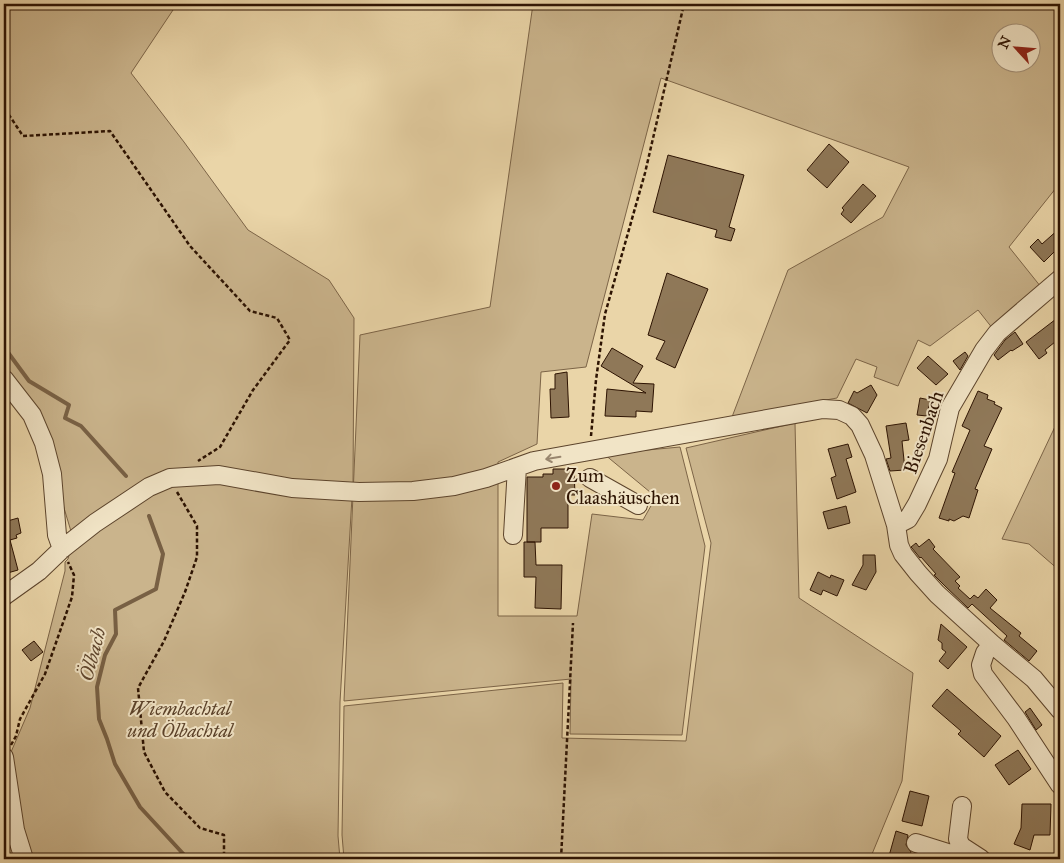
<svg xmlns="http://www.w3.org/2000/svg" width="1064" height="863" font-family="'IM FELL Great Primer',serif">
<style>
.green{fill:#cab48c;stroke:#7c6447;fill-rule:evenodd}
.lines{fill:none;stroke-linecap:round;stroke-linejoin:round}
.stream{stroke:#786044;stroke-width:4}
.building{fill:#8f7858;stroke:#2d1302}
.minor-casing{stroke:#5c442c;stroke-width:20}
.path{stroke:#2d1302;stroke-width:2.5;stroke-dasharray:4 2.5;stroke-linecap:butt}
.minor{stroke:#f1e4c6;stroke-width:18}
.oneway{stroke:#99866e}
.poi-dot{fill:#8f2418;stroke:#f1e4c6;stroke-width:2}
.labels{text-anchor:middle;stroke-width:4;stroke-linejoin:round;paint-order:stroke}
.street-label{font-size:19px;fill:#2d1302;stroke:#f1e4c6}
.poi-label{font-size:19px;fill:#2d1302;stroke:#f1e4c6;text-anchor:start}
.park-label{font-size:19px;font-style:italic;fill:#5c432b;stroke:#f1e4c6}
.water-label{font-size:20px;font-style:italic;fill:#5f462e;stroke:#f1e4c6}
</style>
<rect width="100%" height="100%" fill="#ead5a8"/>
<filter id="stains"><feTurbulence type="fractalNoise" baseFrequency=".004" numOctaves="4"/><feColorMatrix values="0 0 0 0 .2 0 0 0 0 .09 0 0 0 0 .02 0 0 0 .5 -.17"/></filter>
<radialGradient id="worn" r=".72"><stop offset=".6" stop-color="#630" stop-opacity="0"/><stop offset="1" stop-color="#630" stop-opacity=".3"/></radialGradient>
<path class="green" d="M 4,4 L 177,4 L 131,73 L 184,142 L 248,230 L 329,280 L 354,318 L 353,486 L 289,480 L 220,468 L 152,493 L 181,484 L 221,480 L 352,497 L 340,702 L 338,836 L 340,859 L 23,859 L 8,759 L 30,708 L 65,571 L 65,562 L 68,559 L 73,538 L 35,411 L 4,372 Z
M 533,4 L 1060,4 L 1060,183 L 1009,247 L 1041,287 L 993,329 L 978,310 L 930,346 L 918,340 L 898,386 L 874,377 L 877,367 L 856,359 L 837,398 L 732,417 L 788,270 L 883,217 L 909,167 L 661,78 L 586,367 L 541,372 L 537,444 L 498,462 L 498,616 L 577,616 L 592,514 L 643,520 L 656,497 L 604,454 L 680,447 L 705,546 L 682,735 L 570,734 L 571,679 L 344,701 L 360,335 L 490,307 ZM 1002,32 L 1032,32 L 1032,62 L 1002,62 Z
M 1060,416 L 1060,571 L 1029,544 L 1002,539 Z
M 795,423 L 799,598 L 913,673 L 902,781 L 870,859 L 344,859 L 342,835 L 344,706 L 563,683 L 562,738 L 686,741 L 711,543 L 686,448 Z"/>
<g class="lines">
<path class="stream" d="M 4,347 L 29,381 L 69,405 L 65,418 L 81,426 L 126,476
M 149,516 L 163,554 L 156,589 L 115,610 L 116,634 L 105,655 L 97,687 L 99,719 L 107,739 L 115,764 L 140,807 L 188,859"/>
</g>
<path class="building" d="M 829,144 L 849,162 L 827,188 L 807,170 Z
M 668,155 L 744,175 L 729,227 L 735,229 L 731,241 L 715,237 L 717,230 L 653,212 Z
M 863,184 L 876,196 L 851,223 L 841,214 L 844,210 L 842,208 Z
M 1060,228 L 1060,246 L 1044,262 L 1030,247 L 1038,239 L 1042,244 Z
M 667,273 L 708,289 L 675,368 L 656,359 L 665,341 L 648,335 Z
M 1060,316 L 1060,338 L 1045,350 L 1047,353 L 1039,359 L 1026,342 Z
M 1015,332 L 1023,344 L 1012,351 L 1011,350 L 998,360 L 994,355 L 1005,340 Z
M 612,348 L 643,366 L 633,383 L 654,384 L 652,412 L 636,411 L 636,417 L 605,416 L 607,389 L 646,393 L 601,366 Z
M 965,352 L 968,356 L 960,370 L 953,361 Z
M 928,356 L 948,374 L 936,385 L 917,368 Z
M 567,372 L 569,417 L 551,418 L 550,389 L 555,389 L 555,374 Z
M 871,385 L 877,395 L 867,413 L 848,403 L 854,391 L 857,393 Z
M 978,391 L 988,395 L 987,399 L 995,402 L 994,404 L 1002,408 L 984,446 L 992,449 L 975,489 L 978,490 L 969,518 L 963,516 L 954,521 L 949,519 L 949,521 L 939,518 L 955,473 L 952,472 L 970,430 L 962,426 Z
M 920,398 L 930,400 L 927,416 L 917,415 Z
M 906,423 L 909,440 L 902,441 L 905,470 L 890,471 L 886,459 L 891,458 L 886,426 Z
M 848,444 L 852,457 L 846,459 L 856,492 L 837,499 L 831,478 L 836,476 L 828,449 Z
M 553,469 L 574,469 L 575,495 L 568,495 L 568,528 L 541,528 L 541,542 L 527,542 L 527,477 L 543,477 L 543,474 L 553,474 Z
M 846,506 L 850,523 L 828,529 L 823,512 Z
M 18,518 L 21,533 L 16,535 L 17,538 L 10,540 L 18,570 L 4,574 L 4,522 Z
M 929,539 L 935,547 L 933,549 L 960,577 L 955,581 L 960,586 L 958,588 L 970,599 L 974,595 L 978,598 L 986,589 L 997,600 L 990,608 L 1021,633 L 1019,636 L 1037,651 L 1029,661 L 1004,640 L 1007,636 L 972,604 L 968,608 L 945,586 L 934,575 L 936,574 L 921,557 L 920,558 L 912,548 L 911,547 L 916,543 L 919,547 Z
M 524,542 L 535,542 L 536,565 L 562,565 L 561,609 L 535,608 L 536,577 L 524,577 Z
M 863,555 L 875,555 L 876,572 L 866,590 L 852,585 L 863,565 Z
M 818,572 L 830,578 L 831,575 L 844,580 L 837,596 L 823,590 L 821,595 L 810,590 Z
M 941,624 L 967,647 L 948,669 L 939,661 L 946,652 L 942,649 L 942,643 L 938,640 Z
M 34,641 L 43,652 L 31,661 L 22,650 Z
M 947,689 L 1001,736 L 984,757 L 958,734 L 961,731 L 932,706 Z
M 1030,708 L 1042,725 L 1036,730 L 1025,712 Z
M 1018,750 L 1031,769 L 1009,785 L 995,765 Z
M 910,791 L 929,796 L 922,826 L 902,821 Z
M 1022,804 L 1051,804 L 1050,835 L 1034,835 L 1030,850 L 1014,844 L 1021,828 Z
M 896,831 L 908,835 L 906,845 L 911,852 L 909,859 L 898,859 L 889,856 Z"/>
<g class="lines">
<g class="minor-casing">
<path id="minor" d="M 4,379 L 32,415 L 44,443 L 52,474 L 57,535 L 62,549
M 590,478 L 638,505
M 896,525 L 908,519 L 917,504 L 938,459 L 950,408 L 984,350 L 997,333 L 1060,279
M 513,535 L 517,467
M 4,596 L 39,571 L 62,549 L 95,523 L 149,487 L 170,478 L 219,475 L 292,488 L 359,492 L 413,491 L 454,486 L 486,478 L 534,461 L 823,409 L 839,410 L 852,416 L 860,425 L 874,455 L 896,525 L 899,545 L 903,554 L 918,573 L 937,594 L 992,644 L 1034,679 L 1060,710
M 992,644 L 985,653 L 981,665 L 983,674 L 1016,718 L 1060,785
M 4,757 L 15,830 L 24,859
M 962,806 L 958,839 L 961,846 L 981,859
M 916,843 L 967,859"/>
</g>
<path class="path" d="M 4,110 L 7,112 L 23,136 L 110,131 L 190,246 L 250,311 L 277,318 L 290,340 L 253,390 L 220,447 L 198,461
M 591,436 L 596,380 L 605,314 L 645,173 L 684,4
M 177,492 L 197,526 L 197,557 L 185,592 L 164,641 L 138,688 L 144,752 L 165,792 L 200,828 L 224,835 L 224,859
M 11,745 L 16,736 L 20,719 L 45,674 L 72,597 L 74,575 L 68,562
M 561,859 L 573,623"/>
<use href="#minor" class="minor"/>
</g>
<defs><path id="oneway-shaft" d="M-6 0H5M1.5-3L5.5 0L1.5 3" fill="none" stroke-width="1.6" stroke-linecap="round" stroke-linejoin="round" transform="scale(1.25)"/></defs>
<use class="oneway" href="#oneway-shaft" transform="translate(553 458) rotate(171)"/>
<circle class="poi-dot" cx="556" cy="486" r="5"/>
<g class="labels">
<g class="street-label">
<text transform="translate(923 432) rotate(-71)" y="7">Biesenbach</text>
</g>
<g class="poi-label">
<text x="566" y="482">Zum<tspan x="566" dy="22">Claashäuschen</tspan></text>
</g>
<g class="park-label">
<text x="180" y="715">Wiembachtal<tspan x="180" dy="22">und Ölbachtal</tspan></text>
</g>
<g class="water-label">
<text transform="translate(92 654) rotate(-75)" y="7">Ölbach</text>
</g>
</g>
<rect width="1064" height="863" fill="none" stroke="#ead5a8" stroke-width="20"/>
<rect x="5" y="5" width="1054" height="853" fill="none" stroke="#2d1302" stroke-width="2.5"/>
<rect x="10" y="10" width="1044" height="843" fill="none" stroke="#2d1302"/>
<g transform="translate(1016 48) rotate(296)"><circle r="24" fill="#f1e4c6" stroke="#a39078"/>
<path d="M0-4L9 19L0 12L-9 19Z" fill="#8f2418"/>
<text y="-8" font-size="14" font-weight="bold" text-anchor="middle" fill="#2d1302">N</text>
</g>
<rect width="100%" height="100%" filter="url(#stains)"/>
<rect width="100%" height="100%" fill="url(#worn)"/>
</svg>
